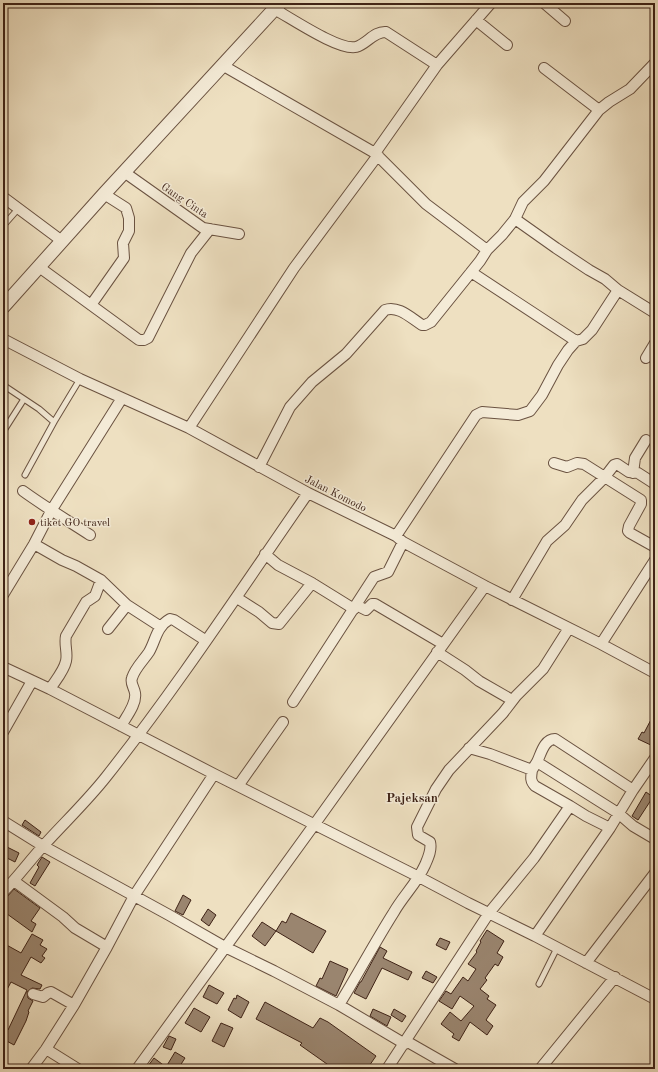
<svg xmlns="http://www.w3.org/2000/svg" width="658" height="1072" font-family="'Old Standard TT',serif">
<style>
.building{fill:#9a856f;stroke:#3e2216}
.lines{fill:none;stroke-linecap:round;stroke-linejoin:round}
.service-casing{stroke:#6a5241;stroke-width:7}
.minor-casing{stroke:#6a5241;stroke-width:12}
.tertiary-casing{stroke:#6a5241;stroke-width:15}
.service{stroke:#f4ebd7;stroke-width:5}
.minor{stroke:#f4ebd7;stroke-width:10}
.tertiary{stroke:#f4ebd7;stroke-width:13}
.poi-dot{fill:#8f2418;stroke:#f4ebd7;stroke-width:1.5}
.labels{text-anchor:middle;stroke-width:3;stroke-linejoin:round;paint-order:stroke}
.street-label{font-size:11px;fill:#3e2216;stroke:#f4ebd7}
.poi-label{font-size:11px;fill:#3e2216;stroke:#f4ebd7;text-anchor:start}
.quarter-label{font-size:13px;font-weight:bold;fill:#3e2216;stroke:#f4ebd7}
</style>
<rect width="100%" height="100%" fill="#eee0c1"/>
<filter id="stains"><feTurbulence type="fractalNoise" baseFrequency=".005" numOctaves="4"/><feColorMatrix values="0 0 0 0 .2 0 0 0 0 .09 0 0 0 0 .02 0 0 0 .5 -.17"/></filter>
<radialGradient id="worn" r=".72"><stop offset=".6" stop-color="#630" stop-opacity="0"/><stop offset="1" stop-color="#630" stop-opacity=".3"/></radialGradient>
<path class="building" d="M 655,712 L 655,747 L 638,739 L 642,732 L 644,733 Z
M 646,792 L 653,797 L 638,820 L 632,816 Z
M 25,820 L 41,832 L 39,836 L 22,825 Z
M 3,845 L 19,853 L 15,862 L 3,856 Z
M 42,857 L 50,862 L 35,886 L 30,883 L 39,867 L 37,865 Z
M 14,889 L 40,908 L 31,921 L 36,924 L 32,932 L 3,911 L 3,898 L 7,897 Z
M 183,895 L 191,900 L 183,915 L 175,911 Z
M 208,909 L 216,915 L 209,926 L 201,920 Z
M 291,913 L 326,931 L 313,953 L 276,931 L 282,921 L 286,923 Z
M 262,922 L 276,931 L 265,946 L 252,936 Z
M 487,930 L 504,941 L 497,953 L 503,957 L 498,966 L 495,964 L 485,978 L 487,980 L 480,989 L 489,996 L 487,999 L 496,1005 L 486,1020 L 493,1026 L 487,1035 L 470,1022 L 459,1041 L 452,1037 L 454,1034 L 441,1024 L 450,1012 L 461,1021 L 474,1006 L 460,996 L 452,1009 L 439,1001 L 446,991 L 451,994 L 463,977 L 468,981 L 476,969 L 468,964 L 477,952 L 476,951 L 481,942 L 480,941 Z
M 32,934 L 43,940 L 40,945 L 47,949 L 42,956 L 45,958 L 41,963 L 31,957 L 21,975 L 42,985 L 40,989 L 32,988 L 27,992 L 28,998 L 33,1001 L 28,1011 L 29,1012 L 26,1021 L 14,1045 L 3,1039 L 3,1027 L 8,1030 L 27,990 L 11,982 L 3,997 L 3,943 L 21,953 Z
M 440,938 L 450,942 L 446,950 L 436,945 Z
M 380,947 L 387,951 L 383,958 L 412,972 L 408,980 L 382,968 L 366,999 L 354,993 L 360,982 L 361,982 Z
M 330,961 L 348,969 L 336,996 L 316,986 L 320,978 L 322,979 Z
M 426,971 L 437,977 L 433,983 L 422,978 Z
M 209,985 L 224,993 L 217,1004 L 203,997 Z
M 237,995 L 249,1002 L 241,1018 L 228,1010 L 234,998 L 236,999 Z
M 265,1002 L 313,1028 L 320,1018 L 328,1022 L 376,1056 L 367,1069 L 334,1069 L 300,1045 L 302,1043 L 256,1019 Z
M 194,1008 L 210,1017 L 201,1032 L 185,1023 Z
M 373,1009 L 391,1017 L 387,1026 L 370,1016 Z
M 394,1009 L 406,1016 L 402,1022 L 391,1015 Z
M 221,1023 L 233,1028 L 224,1047 L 212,1041 Z
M 169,1036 L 176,1039 L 171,1050 L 163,1047 Z
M 175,1052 L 185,1058 L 178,1069 L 152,1069 L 148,1066 L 154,1058 L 166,1067 Z"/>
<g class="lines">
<g class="service-casing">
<path id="service" d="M 3,226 L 18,209
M 3,385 L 39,409 L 54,422
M 3,432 L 24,399
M 25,475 L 54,422 L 80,379
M 539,984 L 557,948"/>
</g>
<g class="minor-casing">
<path id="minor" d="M 544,3 L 565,21
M 274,9 C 291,18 339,51 356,47 C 367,44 374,31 386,32 L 437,65
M 476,20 L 507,45
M 222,65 L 375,153 L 426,204 L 487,250
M 544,68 L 599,110
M 375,153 L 437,65 L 491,3
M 124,172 L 203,228 L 239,234
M 3,197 L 62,241
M 515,219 L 556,248 L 589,270 L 605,279 L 618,290 L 655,313
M 39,267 L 139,340 L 144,340 L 148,338 L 191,253 L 210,229
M 471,272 L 576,341
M 91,305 L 124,258 L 123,243 L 129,231 L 129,218 L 126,208 L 104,194
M 3,339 L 80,379 L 189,428 L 308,493 L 396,536 L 403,542 L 485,586 L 601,644 L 655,673
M 646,358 L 655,343
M 189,428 L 294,268 L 378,155
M 554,463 L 567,467 L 577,463 L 584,464 L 641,500 L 641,504 L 629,526 L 628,531 L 630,533 L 655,547
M 259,467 L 290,407 L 312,382 L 346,354 L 385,310 C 398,305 411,318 422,325 L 425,325 L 431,322 L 480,261 L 487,250 L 502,235 L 515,219 L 523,202 L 544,181 L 599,110 L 609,102 L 630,89 L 655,63
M 633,473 L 635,458 L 646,440
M 23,491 C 45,507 67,520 90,535
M 396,536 L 476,415 L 482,412 L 518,415 L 530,411 L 542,395 L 558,365 L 568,350 L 576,341 L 583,339 L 592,330 L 618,290
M 34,544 L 62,560 L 76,566 L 101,580 L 127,605 L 161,627
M 312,583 L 354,609
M 3,595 L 34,544 L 51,511 L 122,398
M 237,598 L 259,612 L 272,623 L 279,624 L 312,583 L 278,565 L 265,554
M 512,600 L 547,541 L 565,525 L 582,500 L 604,478 L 614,465 L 617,464 L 629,472 L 638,473 L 655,484
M 356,605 L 366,610 L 372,604 L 375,604 L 443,644
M 108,629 L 127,605
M 601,644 L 655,560
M 437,652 L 465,670 L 479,681 L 512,700
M 3,667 L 50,689 L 214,774 L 419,877 L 468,903 L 535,936 L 655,999
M 50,689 C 55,681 64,671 66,661 C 68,653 64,644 66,636 L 86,602 L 95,596 L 101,580
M 293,702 L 374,577 L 388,572 L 403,542
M 121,726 C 126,717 137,704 135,693 C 134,687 130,683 132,678 C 135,668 143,661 149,652 C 156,640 156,627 170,619 L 174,620 L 205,640
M 3,732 L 32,681
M 469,748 L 490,754 L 532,770 C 531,777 530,781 535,786 L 570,806 L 586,816 L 610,828
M 537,762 C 541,754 544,739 555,739 L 633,790
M 532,770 L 537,762 L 618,813 L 633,826 L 655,839
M 238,786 L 283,722
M 3,821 L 43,846 L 169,915 L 225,947 L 274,971 L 339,1005 L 405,1044
M 14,881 L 63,917 L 75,928 L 107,947
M 3,892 C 18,877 30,860 45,844 C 65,822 87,801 106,777 C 178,686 242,588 308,493
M 535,936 L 610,828 L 633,790 L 655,758
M 586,963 L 655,873
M 33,994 L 43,997 L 48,993 L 51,992 L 74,1005
M 339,1005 C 358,974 375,942 394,912 C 403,896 417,883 425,865 C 428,858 432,850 430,842 L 418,835 L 417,827 L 436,789 L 449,770 L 503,713 L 516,696 L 543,669 L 569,628
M 406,1041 L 455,1069
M 31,1069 L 46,1049
M 78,1069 L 46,1049 L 74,1005 L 107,947 L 134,896 L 214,774
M 137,1069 L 314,825 L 485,586
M 387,1069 L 489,913 L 534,858 L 570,806
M 540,1069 L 615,977"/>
</g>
<g class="tertiary-casing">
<path id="tertiary" d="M 3,307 L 104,194 L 280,3"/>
</g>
<use href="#service" class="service"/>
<use href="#minor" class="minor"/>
<use href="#tertiary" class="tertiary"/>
</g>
<circle class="poi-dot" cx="32" cy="522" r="4"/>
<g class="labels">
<g class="street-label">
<text transform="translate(185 200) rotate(34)" y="4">Gang Cinta</text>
<text transform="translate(336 493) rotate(27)" y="4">Jalan Komodo</text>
</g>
<g class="poi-label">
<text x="40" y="526">tiket GO travel</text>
</g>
<g class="quarter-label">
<text x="412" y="802">Pajeksan</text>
</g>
</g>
<rect width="658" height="1072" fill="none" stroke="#eee0c1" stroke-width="16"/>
<rect x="4" y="4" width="650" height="1064" fill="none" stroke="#3e2216" stroke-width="2"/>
<rect x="8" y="8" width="642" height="1056" fill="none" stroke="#3e2216"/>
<rect width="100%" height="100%" filter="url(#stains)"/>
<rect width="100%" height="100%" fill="url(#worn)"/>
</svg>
